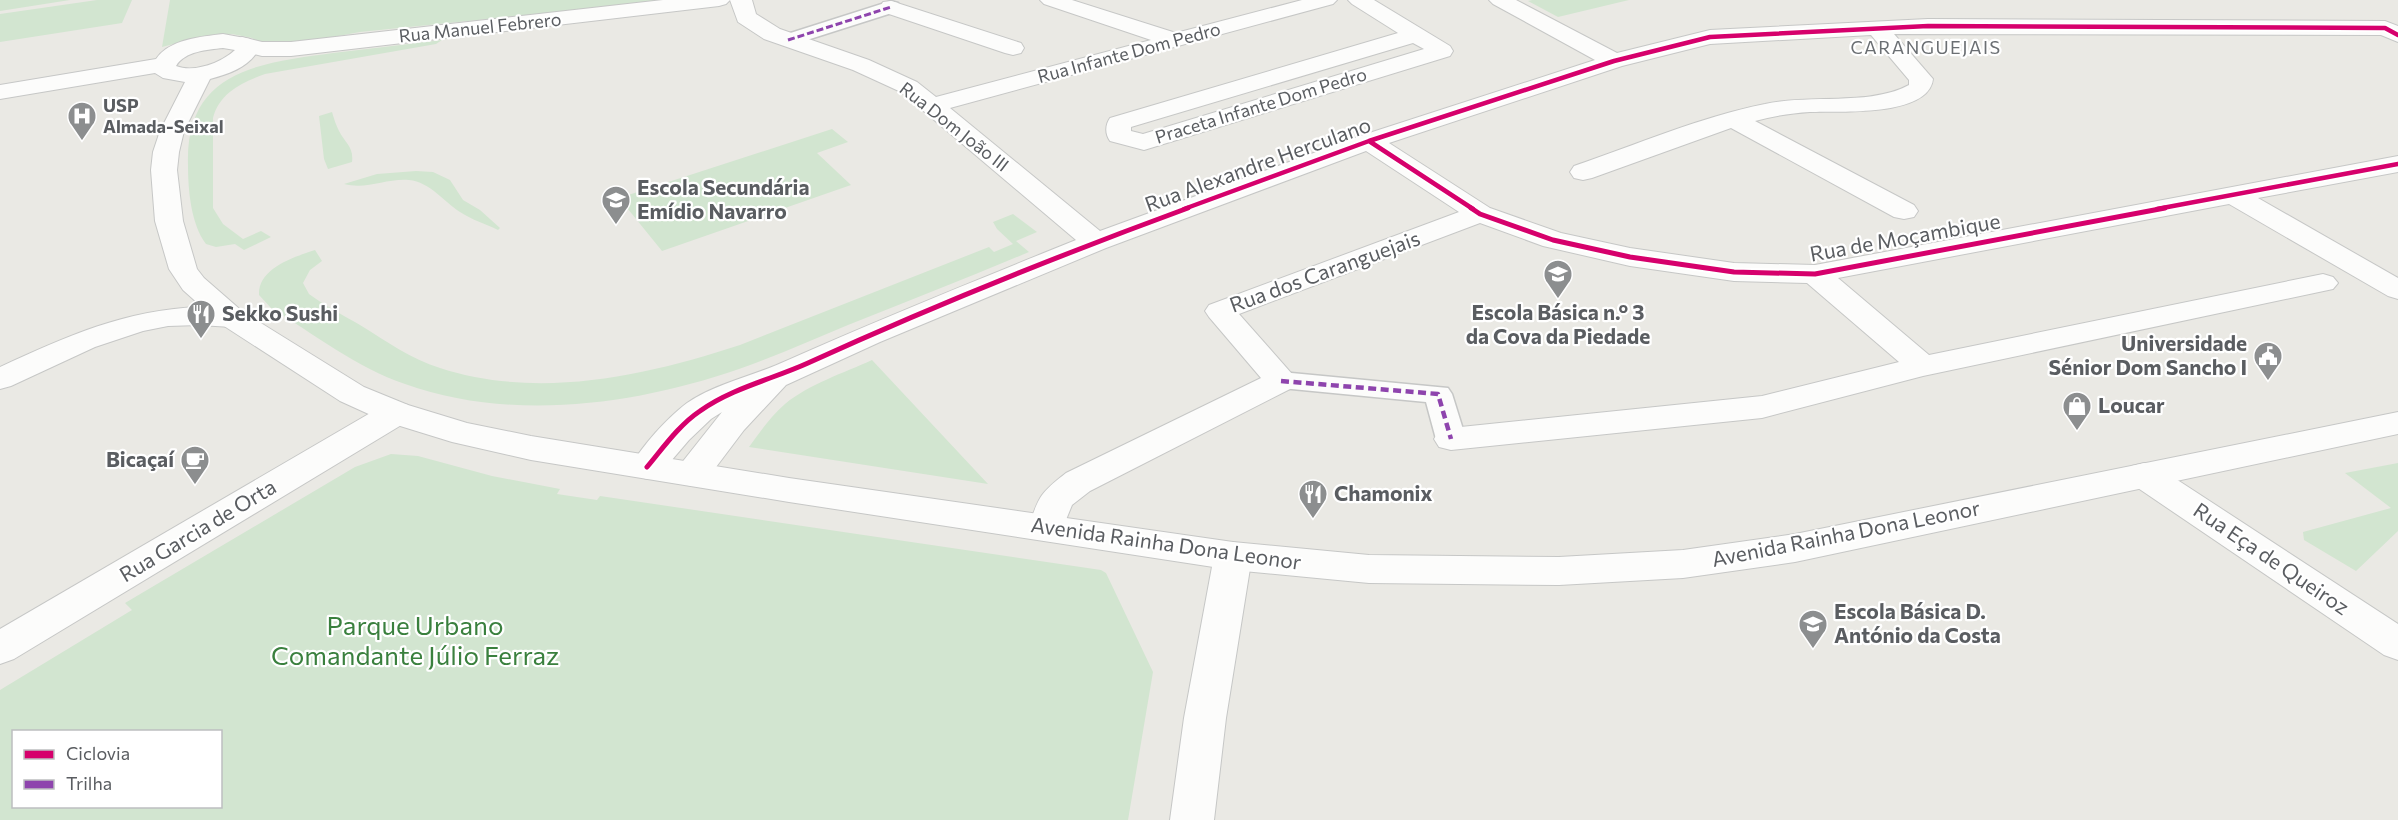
<svg xmlns="http://www.w3.org/2000/svg" width="2398" height="820" font-family="Commissioner,sans-serif">
<style>
.green{fill:#d2e5d0;fill-rule:evenodd}
.lines{fill:none;stroke-linecap:round;stroke-linejoin:round}
.pedestrian-casing{stroke:#c6c7c6;stroke-width:3}
.minor-casing{stroke:#c6c7c6;stroke-width:2}
.tertiary-casing{stroke:#c6c7c6;stroke-width:2}
.secondary-casing{stroke:#c6c7c6;stroke-width:2}
.pedestrian{fill:#fcfcfb;fill-rule:evenodd}
.minor{fill:#fcfcfb;fill-rule:evenodd}
.tertiary{fill:#fcfcfb;fill-rule:evenodd}
.secondary{fill:#fcfcfb;fill-rule:evenodd}
.quiet-far1{stroke:#8e44ad;stroke-width:3;stroke-dasharray:7 3;stroke-linecap:butt}
.quiet{stroke:#8e44ad;stroke-width:4.5;stroke-dasharray:8 4.5;stroke-linecap:butt}
.cycleway-far1-casing{stroke:#fff;stroke-width:8}
.cycleway-casing{stroke:#fff;stroke-width:9}
.cycleway-far1{stroke:#d6006c;stroke-width:4.5}
.cycleway{stroke:#d6006c;stroke-width:5}
.labels{text-anchor:middle;stroke-width:4.5;stroke-linejoin:round;paint-order:stroke}
.far-street-label{font-size:18px;fill:#5a5d61;stroke:#fff}
.far-neighbourhood-label{font-size:18px;letter-spacing:1.5px;fill:#6b6f73;stroke:#fff}
.far-poi-label{font-size:18px;font-weight:bold;fill:#5a5d61;stroke:#fff;text-anchor:start}
.street-label{font-size:21px;fill:#5a5d61;stroke:#fff}
.poi-label{font-size:21px;font-weight:bold;fill:#5a5d61;stroke:#fff;text-anchor:start}
.near-park-label{font-size:26px;fill:#3a803e;stroke:#fff}
</style>
<rect width="100%" height="100%" fill="#eae9e4"/>
<path class="green" d="M 0,0 L 70,0 L 0,11 Z
M 97,0 L 132,0 L 122,23 L 0,42 L 0,14 Z
M 170,0 L 674,0 L 360,32 L 295,44 L 265,45 L 252,38 L 232,34 L 197,38 L 162,47 Z
M 1532,0 L 1629,0 L 1558,17 L 1528,1 Z
M 442,40 L 436,44 L 265,74 C 243,82 219,93 213,118 L 213,208 L 223,224 L 243,239 L 261,231 L 271,237 L 244,250 L 235,244 L 216,247 L 206,244 C 191,224 188,190 188,165 C 185,70 260,63 333,53 C 370,49 406,44 442,40 Z
M 332,112 C 334,119 336,125 339,131 C 345,143 354,147 352,162 L 328,169 L 324,159 L 319,116 Z
M 832,129 L 848,142 L 817,153 L 851,185 L 662,251 L 619,198 Z
M 416,171 L 433,172 L 450,180 L 463,200 L 480,210 L 500,228 L 498,230 C 486,224 472,220 460,212 C 444,202 430,182 409,180 C 387,178 367,190 344,184 L 377,174 Z
M 1013,214 L 1037,232 L 1016,241 L 1029,252 C 969,277 909,301 848,325 C 812,340 776,356 739,369 C 635,405 511,422 405,384 C 357,368 314,334 271,308 L 259,295 C 258,268 294,257 315,250 L 322,261 L 310,270 L 303,283 L 309,294 C 325,306 343,315 360,325 C 386,341 411,359 440,368 C 539,400 645,376 740,345 L 989,247 L 994,252 L 1013,244 L 997,229 L 993,222 Z
M 872,360 L 988,484 L 749,447 C 760,432 770,417 785,404 C 809,384 844,373 872,360 Z
M 391,454 L 418,456 L 492,476 L 560,489 L 557,494 L 597,500 L 600,496 L 1101,570 L 1106,573 L 1153,672 L 1128,820 L 0,820 L 0,690 L 132,610 L 125,603 L 355,467 ZM 14,732 L 220,732 L 220,806 L 14,806 Z
M 2398,463 L 2398,531 L 2356,571 L 2304,540 L 2303,532 L 2391,508 L 2345,473 Z"/>
<g class="lines">
<g class="pedestrian-casing">
<path id="pedestrian" d="M 891,1 L 898,3 L 900,7 L 898,11 L 788,46 L 781,44 L 778,40 L 781,36 Z
M 1281,372 L 1448,388 L 1452,394 L 1466,439 L 1461,446 L 1451,449 L 1441,446 L 1436,439 L 1426,402 L 1271,387 L 1267,381 L 1271,375 Z"/>
</g>
<g class="minor-casing">
<path id="minor" d="M 730,0 L 752,0 L 756,14 L 780,29 L 869,60 L 917,82 L 936,97 L 1151,40 L 1044,4 L 1040,0 L 1072,0 L 1176,33 L 1302,0 L 1337,0 L 1333,4 L 950,108 L 1100,231 L 1360,136 L 1595,60 L 1493,4 L 1489,0 L 1516,0 L 1617,53 L 1710,30 L 1928,19 L 2385,21 L 2398,26 L 2398,42 L 2381,35 L 1894,34 L 1933,79 C 1929,117 1839,111 1810,112 C 1792,113 1773,116 1755,121 L 1914,205 L 1918,211 L 1914,217 L 1904,219 L 1894,217 L 1731,128 L 1592,178 L 1583,180 L 1574,178 L 1570,172 L 1574,166 C 1636,145 1700,117 1765,104 C 1809,94 1871,106 1909,85 L 1909,80 L 1871,35 L 1710,44 L 1622,66 L 1389,143 L 1490,208 L 1561,233 L 1630,248 L 1734,263 L 1815,265 L 2398,156 L 2398,172 L 2258,198 L 2398,278 L 2398,299 L 2388,296 L 2229,204 L 1838,278 L 1929,355 L 2323,274 L 2333,277 L 2338,283 L 2333,289 L 1923,376 L 1762,418 L 1451,450 L 1439,447 L 1434,439 L 1439,431 L 1451,428 L 1762,396 L 1899,362 L 1807,283 L 1734,281 L 1630,266 L 1543,246 L 1480,223 L 1239,314 L 1292,374 L 1297,381 L 1292,388 L 1090,491 L 1072,505 L 1059,537 L 1046,541 L 1033,537 L 1028,528 C 1039,497 1039,494 1066,473 L 1261,378 L 1209,317 L 1205,311 L 1209,305 L 1459,212 L 1366,151 L 1106,248 L 880,342 L 786,385 L 744,430 L 704,483 L 692,486 L 680,483 L 675,474 L 680,465 L 722,412 L 711,419 L 689,440 L 659,475 L 647,479 L 635,475 L 630,467 C 643,445 666,419 687,403 C 715,384 749,377 779,364 C 877,320 977,280 1076,240 L 901,92 L 853,70 L 764,39 L 738,22 Z
M 1348,0 L 1374,0 L 1450,46 L 1453,51 L 1450,56 L 1144,150 L 1110,141 C 1105,134 1105,125 1110,118 L 1398,33 L 1352,4 ZM 1413,43 L 1424,49 L 1143,134 L 1131,131 L 1131,127 Z
M 891,1 L 1021,43 L 1024,48 L 1021,53 L 1013,55 L 1005,53 L 883,12 L 880,7 L 883,2 Z
M 199,307 L 243,312 L 247,318 L 243,324 L 232,327 L 199,325 L 168,326 L 143,331 L 95,347 L 11,386 L 0,389 L 0,367 C 67,336 125,310 199,307 Z
M 396,402 L 408,405 L 413,413 L 408,421 L 14,659 L 0,664 L 0,629 L 384,405 Z
M 2144,463 L 2156,466 L 2398,624 L 2398,660 L 2384,655 L 2132,484 L 2127,475 L 2132,466 Z"/>
</g>
<g class="tertiary-casing">
<path id="tertiary" d="M 663,0 L 730,0 L 726,4 L 719,6 L 291,56 L 262,56 L 234,49 L 231,44 L 234,39 L 242,37 L 262,42 L 291,42 Z
M 1233,542 L 1246,546 L 1252,556 L 1226,718 L 1214,820 L 1170,820 L 1184,718 L 1214,556 L 1220,546 Z"/>
</g>
<g class="secondary-casing">
<path id="secondary" d="M 223,34 L 250,39 L 258,51 C 247,68 229,74 210,79 L 184,131 L 179,152 L 177,170 L 183,221 L 197,269 L 204,278 L 243,312 L 364,387 L 408,405 L 467,423 L 531,436 L 789,478 L 1233,542 L 1369,555 L 1559,557 L 1683,550 L 1795,534 L 2398,412 L 2398,434 L 1795,562 L 1683,578 L 1559,585 L 1369,583 L 1233,570 L 789,502 L 531,460 L 452,442 L 384,421 L 340,401 L 221,324 L 183,290 L 169,269 L 155,221 L 151,170 L 153,152 L 160,131 L 185,82 L 163,78 L 155,73 L 0,99 L 0,85 L 156,59 C 170,39 200,37 223,34 ZM 223,48 L 235,50 C 221,63 194,73 176,66 C 185,51 207,50 223,48 Z"/>
</g>
<use href="#pedestrian" class="pedestrian"/>
<use href="#minor" class="minor"/>
<use href="#tertiary" class="tertiary"/>
<use href="#secondary" class="secondary"/>
<path class="quiet-far1" d="M 788,40 L 891,7"/>
<path class="quiet" d="M 1281,381 L 1438,394 L 1451,439"/>
<g class="cycleway-far1-casing">
<path id="cycleway-far1" d="M 1369,141 L 1473,209
M 1184,209 L 1369,141 L 1614,61 L 1710,37 L 1928,26 L 2385,28 L 2398,35
M 2157,209 L 2398,164"/>
</g>
<g class="cycleway-casing">
<path id="cycleway" d="M 1471,208 L 1480,214 L 1553,240 L 1630,257 L 1734,272 L 1815,274 L 2165,208
M 647,467 C 663,448 679,425 700,411 C 732,388 773,379 808,363 C 933,306 1060,255 1188,208"/>
</g>
<use href="#cycleway-far1" class="cycleway-far1"/>
<use href="#cycleway" class="cycleway"/>
</g>
<defs>
<g id="hospital-pin" transform="scale(1.5)"><path d="M0 17L-7.5 6A9.5 9.5 0 1 1 7.5 6Z" fill="#8c8e8f" stroke="#fff"/><path d="M-5-5h3v3.5h4V-5h3V5h-3V1.5h-4V5h-3Z" fill="#fff"/></g>
<g id="school-pin" transform="scale(1.5)"><path d="M0 17L-7.5 6A9.5 9.5 0 1 1 7.5 6Z" fill="#8c8e8f" stroke="#fff"/><path d="M0-5L7-2L0 1L-7-2ZM-4 1L0 2.5L4 1V4Q0 6-4 4Z" fill="#fff"/></g>
<g id="restaurant-pin" transform="scale(1.5)"><path d="M0 17L-7.5 6A9.5 9.5 0 1 1 7.5 6Z" fill="#8c8e8f" stroke="#fff"/><path d="M-5-6h1v4h1v-4h1v4h1v-4h1v5L-1.5 .5V6h-2V.5L-5-1ZM5-6V6H3V1.5H1.5Q1.5-4 5-6Z" fill="#fff"/></g>
<g id="civic-pin" transform="scale(1.5)"><path d="M0 17L-7.5 6A9.5 9.5 0 1 1 7.5 6Z" fill="#8c8e8f" stroke="#fff"/><path d="M-.6-6.5H3V-4.5H.6V-3L4-1V1h2V6H-6V1h2V-1L-.6-3ZM-1.2 2.5V6h2.4V2.5Z" fill="#fff"/></g>
<g id="shop-pin" transform="scale(1.5)"><path d="M0 17L-7.5 6A9.5 9.5 0 1 1 7.5 6Z" fill="#8c8e8f" stroke="#fff"/><path d="M-5-2.5h2.3a2.7 3.5 0 0 1 5.4 0H5L5.5 6h-11ZM-1.5-2.5h3a1.5 2.3 0 0 0-3 0Z" fill="#fff"/></g>
<g id="cafe-pin" transform="scale(1.5)"><path d="M0 17L-7.5 6A9.5 9.5 0 1 1 7.5 6Z" fill="#8c8e8f" stroke="#fff"/><path d="M-5.5-4.5H6V0H3Q3 3.5 0 3.5H-2.5Q-5.5 3.5-5.5 0ZM3-3.2v2h1.7v-2ZM-6 4.5H4V6H-6Z" fill="#fff"/></g>
</defs>
<g fill-rule="evenodd">
<use href="#hospital-pin" x="82" y="116"/>
<use href="#school-pin" x="616" y="200"/>
<use href="#school-pin" x="1558" y="274"/>
<use href="#restaurant-pin" x="201" y="314"/>
<use href="#civic-pin" x="2268" y="356"/>
<use href="#shop-pin" x="2077" y="406"/>
<use href="#cafe-pin" x="195" y="460"/>
<use href="#restaurant-pin" x="1313" y="494"/>
<use href="#school-pin" x="1813" y="624"/>
</g>
<g class="labels">
<g class="far-street-label">
<text transform="translate(480 28) rotate(-6)" y="6">Rua Manuel Febrero</text>
<text transform="translate(1129 53) rotate(-15)" y="6">Rua Infante Dom Pedro</text>
<text transform="translate(1261 106) rotate(-17)" y="6">Praceta Infante Dom Pedro</text>
<text transform="translate(954 127) rotate(38)" y="6">Rua Dom João III</text>
</g>
<g class="far-neighbourhood-label">
<text x="1926" y="54">CARANGUEJAIS</text>
</g>
<g class="far-poi-label">
<text x="103" y="112">USP<tspan x="103" dy="21">Almada-Seixal</tspan></text>
</g>
<g class="street-label">
<text transform="translate(1258 165) rotate(-20)" y="7">Rua Alexandre Herculano</text>
<text transform="translate(1905 238) rotate(-10)" y="7">Rua de Moçambique</text>
<text transform="translate(1325 272) rotate(-20)" y="7">Rua dos Caranguejais</text>
<text transform="translate(198 531) rotate(-31)" y="7">Rua Garcia de Orta</text>
<text transform="translate(1846 534) rotate(-11)" y="7">Avenida Rainha Dona Leonor</text>
<text transform="translate(1166 544) rotate(8)" y="7">Avenida Rainha Dona Leonor</text>
<text transform="translate(2271 559) rotate(34)" y="7">Rua Eça de Queiroz</text>
</g>
<g class="poi-label">
<text x="637" y="195">Escola Secundária<tspan x="637" dy="24">Emídio Navarro</tspan></text>
<text x="1558" y="320" text-anchor="middle">Escola Básica n.º 3<tspan x="1558" dy="24">da Cova da Piedade</tspan></text>
<text x="222" y="321">Sekko Sushi</text>
<text x="2247" y="351" text-anchor="end">Universidade<tspan x="2247" dy="24">Sénior Dom Sancho I</tspan></text>
<text x="2098" y="413">Loucar</text>
<text x="174" y="467" text-anchor="end">Bicaçaí</text>
<text x="1334" y="501">Chamonix</text>
<text x="1834" y="619">Escola Básica D.<tspan x="1834" dy="24">António da Costa</tspan></text>
</g>
<g class="near-park-label">
<text x="415" y="635">Parque Urbano<tspan x="415" dy="30">Comandante Júlio Ferraz</tspan></text>
</g>
</g>
<rect x="12" y="730" width="210" height="78" fill="#ffffff" stroke="#bdbec0" stroke-width="1.5"/>
<rect x="24" y="750" width="30" height="9" fill="#d6006c" stroke="#bdbec0" stroke-width="1.5"/>
<text x="66" y="760" font-size="18" fill="#5a5d61">Ciclovia</text>
<rect x="24" y="780" width="30" height="9" fill="#8e44ad" stroke="#bdbec0" stroke-width="1.5"/>
<text x="66" y="790" font-size="18" fill="#5a5d61">Trilha</text>
</svg>
